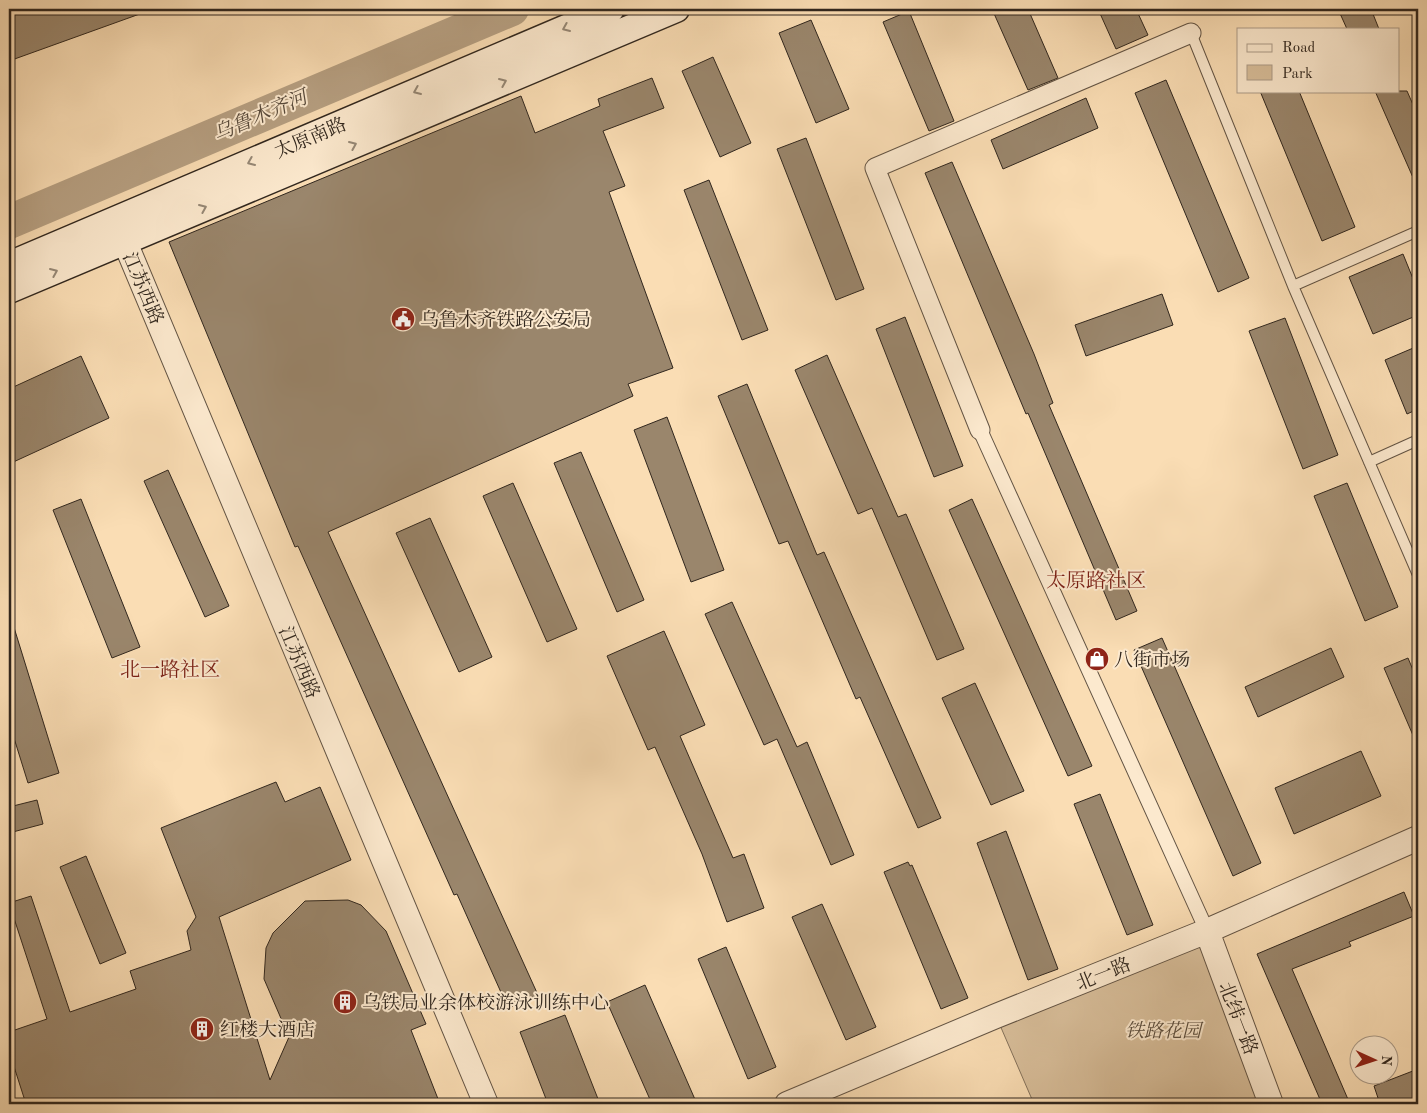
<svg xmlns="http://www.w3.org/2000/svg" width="1427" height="1113" font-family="'Old Standard TT','Noto Serif SC',serif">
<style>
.green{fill:#d8be9a;stroke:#84725c}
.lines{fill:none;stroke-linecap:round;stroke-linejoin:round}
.river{stroke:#b69f81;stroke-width:34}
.building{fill:#9a866c;stroke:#31271e}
.service-casing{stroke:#635444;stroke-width:12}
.pedestrian-casing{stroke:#635444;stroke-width:16}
.minor-casing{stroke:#635444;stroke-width:21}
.tertiary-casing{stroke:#635444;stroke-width:26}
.secondary-casing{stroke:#31271e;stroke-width:29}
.service{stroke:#fce9ce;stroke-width:10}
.pedestrian{stroke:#fce9ce;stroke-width:14}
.minor{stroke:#fce9ce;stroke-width:19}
.tertiary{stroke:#fce9ce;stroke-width:24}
.secondary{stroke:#fce9ce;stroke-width:26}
.oneway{stroke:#968876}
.labels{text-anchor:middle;stroke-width:4;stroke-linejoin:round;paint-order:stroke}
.street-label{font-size:19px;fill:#31271e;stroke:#fce9ce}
.poi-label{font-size:19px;fill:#31271e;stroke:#fce9ce;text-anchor:start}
.park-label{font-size:19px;font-style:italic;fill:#5b4d3d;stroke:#fce9ce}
.water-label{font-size:20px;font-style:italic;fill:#594b3c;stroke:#fce9ce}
.neighbourhood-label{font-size:20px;fill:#7a1f14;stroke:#fce9ce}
</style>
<rect width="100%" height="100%" fill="#faddb4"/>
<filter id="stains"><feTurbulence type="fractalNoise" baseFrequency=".004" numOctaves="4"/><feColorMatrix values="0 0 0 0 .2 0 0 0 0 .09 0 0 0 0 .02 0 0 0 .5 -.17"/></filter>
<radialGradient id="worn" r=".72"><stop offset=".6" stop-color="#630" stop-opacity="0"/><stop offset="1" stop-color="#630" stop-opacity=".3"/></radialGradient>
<path class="green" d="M 1207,931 L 1271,1104 L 1034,1104 L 996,1016 Z"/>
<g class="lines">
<path class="river" d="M 9,222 L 512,9"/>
</g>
<path class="building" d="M 30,9 L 148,9 L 148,11 L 9,61 L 9,17 Z
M 992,9 L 1028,9 L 1058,78 L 1028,90 Z
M 1098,9 L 1136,9 L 1148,35 L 1116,49 Z
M 1338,9 L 1371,9 L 1379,29 L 1347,29 Z
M 909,11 L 954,121 L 929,131 L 883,22 Z
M 811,20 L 849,109 L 816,123 L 779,33 Z
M 713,57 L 751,143 L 720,157 L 682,71 Z
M 652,78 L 664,108 L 603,131 L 625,186 L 609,192 L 673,368 L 628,384 L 633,396 L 328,532 L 538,995 L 508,1008 L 457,894 L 454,895 L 298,546 L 295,547 L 169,242 L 521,96 L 535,133 L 600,106 L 598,99 Z
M 1166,80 L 1249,278 L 1218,292 L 1135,93 Z
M 1260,91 L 1299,91 L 1355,227 L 1322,241 Z
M 1375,91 L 1407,91 L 1418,116 L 1418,189 Z
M 1086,98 L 1098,128 L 1003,169 L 991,140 Z
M 806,138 L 864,289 L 836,300 L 777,149 Z
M 952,162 L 1034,354 L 1053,403 L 1049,405 L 1137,611 L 1116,620 L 1028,413 L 1026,414 L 925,173 Z
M 709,180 L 768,330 L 742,340 L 684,190 Z
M 1403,254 L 1418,291 L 1418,315 L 1373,334 L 1349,277 Z
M 1162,294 L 1173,325 L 1086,356 L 1075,325 Z
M 905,317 L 963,466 L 934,477 L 876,329 Z
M 1285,318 L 1338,455 L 1303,469 L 1249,331 Z
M 1418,346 L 1418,409 L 1407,414 L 1385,360 Z
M 827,355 L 898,517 L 906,514 L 964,649 L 937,660 L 872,508 L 858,514 L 795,370 Z
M 81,356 L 109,418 L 9,464 L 9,389 Z
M 747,384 L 817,555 L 824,552 L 941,818 L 918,828 L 860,697 L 856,699 L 788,541 L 779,544 L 718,396 Z
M 667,417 L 724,570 L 691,582 L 634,430 Z
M 581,452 L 644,600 L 617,612 L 554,463 Z
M 168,470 L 229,606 L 205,617 L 144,481 Z
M 513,483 L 577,629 L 547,642 L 483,496 Z
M 1347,483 L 1398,607 L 1365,621 L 1314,496 Z
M 81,499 L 140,647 L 112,658 L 53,510 Z
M 972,499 L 1092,766 L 1068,776 L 949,510 Z
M 430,518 L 492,657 L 459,672 L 396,533 Z
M 732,602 L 797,747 L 807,742 L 854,855 L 831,865 L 777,739 L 764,745 L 705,614 Z
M 12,621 L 59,773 L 28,783 L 9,722 L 9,622 Z
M 664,631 L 705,725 L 680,736 L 733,858 L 744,854 L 764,908 L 727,922 L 702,854 L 655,747 L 648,750 L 607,656 Z
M 1162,638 L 1261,863 L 1233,876 L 1134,650 Z
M 1331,648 L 1344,677 L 1258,717 L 1245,687 Z
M 1408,658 L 1418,682 L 1418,747 L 1384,668 Z
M 975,683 L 1024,791 L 991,805 L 942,698 Z
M 1361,751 L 1381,796 L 1294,834 L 1275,788 Z
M 276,782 L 285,802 L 320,787 L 351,860 L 219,917 L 270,1080 L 289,1037 L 264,979 L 266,948 L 273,933 L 305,901 L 348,900 L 361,905 L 386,931 L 426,1024 L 411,1030 L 440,1104 L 26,1104 L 9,1051 L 9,1032 L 47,1019 L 9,903 L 31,896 L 70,1012 L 136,989 L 130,971 L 191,950 L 187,931 L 196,917 L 161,828 Z
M 1100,794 L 1153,925 L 1127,935 L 1074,804 Z
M 37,800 L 43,824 L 9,833 L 9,807 Z
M 1006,831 L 1058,969 L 1028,980 L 977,843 Z
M 86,856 L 126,953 L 100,964 L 60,867 Z
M 908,862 L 910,866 L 912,865 L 968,998 L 941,1009 L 884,872 Z
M 1404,892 L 1414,916 L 1349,942 L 1351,946 L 1292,969 L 1350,1104 L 1322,1104 L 1257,954 Z
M 822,904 L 876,1027 L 846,1040 L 792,917 Z
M 726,947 L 776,1067 L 748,1079 L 698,959 Z
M 645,985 L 697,1104 L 652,1104 L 607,1002 Z
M 565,1015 L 600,1104 L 548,1104 L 520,1032 Z
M 1418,1069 L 1418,1104 L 1380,1104 L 1374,1086 Z"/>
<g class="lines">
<g class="service-casing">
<path id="service" d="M 1191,33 L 1293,286 L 1418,575
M 1293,286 L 1418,231
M 1369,462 L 1418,440"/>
</g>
<g class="pedestrian-casing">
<path id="pedestrian" d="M 980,430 L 1207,931"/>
</g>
<g class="minor-casing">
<path id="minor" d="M 980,430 L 875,168 L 1191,33"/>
</g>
<g class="tertiary-casing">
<path id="tertiary" d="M 117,223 L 486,1104
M 1207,931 L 1271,1104
M 787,1104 L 996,1016 L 1207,931 L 1418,838"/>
</g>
<g class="secondary-casing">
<path id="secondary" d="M 9,265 L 611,9
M 9,290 L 676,9"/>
</g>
<use href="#service" class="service"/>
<use href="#pedestrian" class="pedestrian"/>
<use href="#minor" class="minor"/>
<use href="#tertiary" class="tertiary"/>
<use href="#secondary" class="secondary"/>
</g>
<defs><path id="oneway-chevron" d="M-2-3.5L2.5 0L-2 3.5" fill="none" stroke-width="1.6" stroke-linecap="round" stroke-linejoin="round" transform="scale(1.25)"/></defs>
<g class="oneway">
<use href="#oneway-chevron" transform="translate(566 28) rotate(157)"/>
<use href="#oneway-chevron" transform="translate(503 82) rotate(-23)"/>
<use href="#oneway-chevron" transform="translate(417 91) rotate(157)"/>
<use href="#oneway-chevron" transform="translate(353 145) rotate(-23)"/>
<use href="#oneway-chevron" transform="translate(251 162) rotate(157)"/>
<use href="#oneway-chevron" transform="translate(203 208) rotate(-23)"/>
<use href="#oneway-chevron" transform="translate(54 272) rotate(-23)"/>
</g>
<defs>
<g id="civic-disc" transform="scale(1.25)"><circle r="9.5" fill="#8f2418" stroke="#fce9ce"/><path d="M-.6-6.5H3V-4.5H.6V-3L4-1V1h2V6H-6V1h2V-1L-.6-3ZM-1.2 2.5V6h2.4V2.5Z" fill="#fff"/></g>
<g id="shop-disc" transform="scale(1.25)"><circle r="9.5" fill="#8f2418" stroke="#fce9ce"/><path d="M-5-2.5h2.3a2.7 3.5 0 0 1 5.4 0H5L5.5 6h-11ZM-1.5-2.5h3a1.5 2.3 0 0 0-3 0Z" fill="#fff"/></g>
<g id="building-disc" transform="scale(1.25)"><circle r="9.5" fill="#8f2418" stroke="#fce9ce"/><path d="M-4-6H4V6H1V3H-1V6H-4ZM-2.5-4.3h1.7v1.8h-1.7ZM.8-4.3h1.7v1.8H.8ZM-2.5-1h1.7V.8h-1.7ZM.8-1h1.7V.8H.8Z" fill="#fff"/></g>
</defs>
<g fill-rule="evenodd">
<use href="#civic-disc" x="403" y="319"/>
<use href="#shop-disc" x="1097" y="659"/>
<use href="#building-disc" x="345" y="1002"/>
<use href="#building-disc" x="202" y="1029"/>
</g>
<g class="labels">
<g class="street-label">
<text transform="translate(310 137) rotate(-23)" y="7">太原南路</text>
<text transform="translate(144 288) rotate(67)" y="7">江苏西路</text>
<text transform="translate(300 662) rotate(67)" y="7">江苏西路</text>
<text transform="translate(1103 973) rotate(-22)" y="7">北一路</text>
<text transform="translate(1239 1018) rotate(69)" y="7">北纬一路</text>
</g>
<g class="poi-label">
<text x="420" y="326">乌鲁木齐铁路公安局</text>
<text x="1114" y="666">八街市场</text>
<text x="362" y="1009">乌铁局业余体校游泳训练中心</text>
<text x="220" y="1036">红楼大酒店</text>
</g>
<g class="park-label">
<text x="1163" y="1037">铁路花园</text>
</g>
<g class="water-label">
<text transform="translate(260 115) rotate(-23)" y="7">乌鲁木齐河</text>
</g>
<g class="neighbourhood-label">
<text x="1096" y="587">太原路社区</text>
<text x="170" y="676">北一路社区</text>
</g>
</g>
<rect width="1427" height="1113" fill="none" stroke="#faddb4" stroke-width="30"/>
<rect x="10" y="10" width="1407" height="1093" fill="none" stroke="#31271e" stroke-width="2.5"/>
<rect x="15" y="15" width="1397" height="1083" fill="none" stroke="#31271e"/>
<rect x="1237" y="28" width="162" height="65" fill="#fce9ce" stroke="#ab9b88"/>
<rect x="1247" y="44" width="25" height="8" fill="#fce9ce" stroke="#ab9b88"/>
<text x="1282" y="52" font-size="15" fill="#31271e">Road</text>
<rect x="1247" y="65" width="25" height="15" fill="#d8be9a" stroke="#ab9b88"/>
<text x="1282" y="78" font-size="15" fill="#31271e">Park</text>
<g transform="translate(1374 1060) rotate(93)"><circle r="24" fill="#fce9ce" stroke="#ab9b88"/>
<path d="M0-4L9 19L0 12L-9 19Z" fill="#8f2418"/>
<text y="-8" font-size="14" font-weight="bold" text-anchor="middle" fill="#31271e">N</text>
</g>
<rect width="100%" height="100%" filter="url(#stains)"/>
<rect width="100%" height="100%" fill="url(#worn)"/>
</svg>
